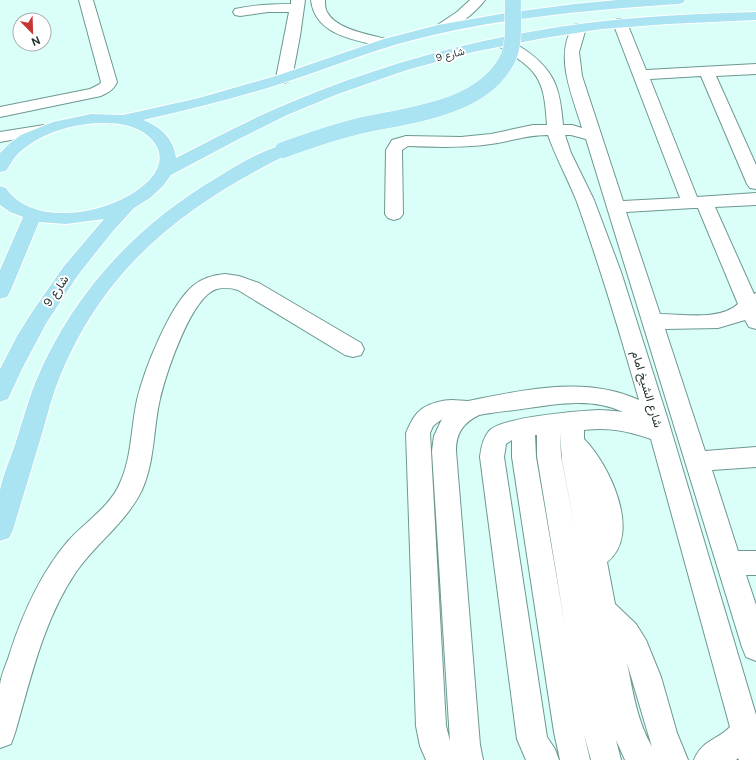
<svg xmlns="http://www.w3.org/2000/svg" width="756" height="760" font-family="'DM Sans',Vazirmatn,sans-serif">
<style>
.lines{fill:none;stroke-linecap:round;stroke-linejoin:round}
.minor-casing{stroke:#6d9891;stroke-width:2}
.major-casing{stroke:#fff;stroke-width:2}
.minor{fill:#fff;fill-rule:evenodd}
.major{fill:#aae3f1;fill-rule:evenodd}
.major-bridge-casing{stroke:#fff;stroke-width:17;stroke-linecap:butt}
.major-bridge{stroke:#aae3f1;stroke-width:16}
.labels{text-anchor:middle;stroke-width:4;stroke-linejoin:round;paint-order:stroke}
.far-street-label{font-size:10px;fill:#20312f;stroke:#fff}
.street-label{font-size:12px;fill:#20312f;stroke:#fff}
</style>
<rect width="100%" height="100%" fill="#dafef8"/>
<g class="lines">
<g class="minor-casing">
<path id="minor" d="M 79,0 L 93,0 L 117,82 C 113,91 108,92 101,96 L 0,117 L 0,107 L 90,89 L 100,84 L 101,82 Z
M 291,0 L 305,0 L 300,36 L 292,78 L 289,81 L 284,83 L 279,81 L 276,78 L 289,12 L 268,12 L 240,16 L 235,15 L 233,12 L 235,9 C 253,5 272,4 291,4 Z
M 311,0 L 325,0 C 325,4 325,9 327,12 C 336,30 372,35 390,40 L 392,43 L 390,46 L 385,47 C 356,40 315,36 311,0 Z
M 470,0 L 485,0 C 477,11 450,35 436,32 L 434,29 L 436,26 L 457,12 Z
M 620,19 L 625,20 L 627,23 L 646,70 L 756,64 L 756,74 L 716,76 L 756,165 L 756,189 L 750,188 L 747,184 L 701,76 L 650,79 L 697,197 L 756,193 L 756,205 L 715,207 L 754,294 L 756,293 L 756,329 L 749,327 L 745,320 L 718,328 L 665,329 L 705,451 L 756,447 L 756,467 L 712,470 L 738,551 L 756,551 L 756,575 L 746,575 L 756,605 L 756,661 L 746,657 L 742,647 L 586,139 L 571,135 L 565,135 L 571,153 L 594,200 L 621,272 L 668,420 L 756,715 L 756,760 L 739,760 L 738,758 L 736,760 L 694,760 C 702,740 716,741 730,727 L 651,439 C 627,431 609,427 584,430 L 584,439 C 609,464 643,534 607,562 L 615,604 L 636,624 L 646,640 L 661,677 L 677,733 L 688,760 L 625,760 L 616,740 L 621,760 L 591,760 L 584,734 L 590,760 L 560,760 L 554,732 L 512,457 L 512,440 L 506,444 L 504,457 L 547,737 L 555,749 L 559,760 L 526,760 L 517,739 L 480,457 C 481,448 483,438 489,431 C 501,417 578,411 598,410 C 607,410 615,411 623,412 C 592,397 555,404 522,409 C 508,411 494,412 479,415 C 463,423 456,433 456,451 L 480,745 L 483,760 L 426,760 L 420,746 L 416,726 L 406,433 C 410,424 414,414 423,408 C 431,403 443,400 452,400 C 457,400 463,401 468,401 C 523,390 586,375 639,400 C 620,333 600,267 577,202 C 568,179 556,158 548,135 C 528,135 511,141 491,144 C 463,148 436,147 408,146 L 402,150 L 403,214 L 400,218 L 394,220 L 388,218 L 385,214 L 386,150 L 392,140 L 406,136 L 461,137 L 491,134 L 533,125 L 547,125 C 544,76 538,71 497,45 L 495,42 L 497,39 C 506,37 512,42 519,46 C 554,68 560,86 563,125 L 572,125 L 582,128 C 573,96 553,56 574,25 L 579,24 L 584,25 L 586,28 L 579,52 L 582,76 L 623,201 L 680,198 L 613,23 L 615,20 ZM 693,208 L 698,208 L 738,304 C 719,321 684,314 660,314 L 626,212 ZM 442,419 L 434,436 L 432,451 L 450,741 L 446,726 L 430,433 L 433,426 ZM 560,432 L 562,460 L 576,534 L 561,456 ZM 535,435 L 537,435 L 537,456 L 565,626 L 536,457 ZM 627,663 L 652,747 C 637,721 633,692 627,663 Z
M 44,125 L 50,127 L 52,130 L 50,133 L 0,142 L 0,132 Z
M 225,274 L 239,276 L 259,283 L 361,343 L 364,349 L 361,355 L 353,357 L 345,355 L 238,290 C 232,288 224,287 217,289 C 191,296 166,374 160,399 C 153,429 155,461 142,490 C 126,523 96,543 76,572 C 43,621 31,678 15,733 L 11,744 L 0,748 C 0,727 0,705 0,685 C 1,675 6,665 9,656 C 22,615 40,574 68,541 C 85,522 110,507 120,483 C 132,457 131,427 137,400 C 144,370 170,304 194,285 C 203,278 214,275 225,274 Z"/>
</g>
<g class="major-casing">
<path id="major" d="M 685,0 L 683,3 L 678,4 C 588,10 497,18 409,41 C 368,52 329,68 289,81 C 241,97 192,109 143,120 C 161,127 174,139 176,158 C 215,138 254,117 294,101 C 385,63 482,37 580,24 C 639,16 697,14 756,12 L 756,20 L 668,24 L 602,29 L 544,38 L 473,52 L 407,70 L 338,94 L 287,115 L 237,140 L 171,175 L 163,186 L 150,198 L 134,208 L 113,231 L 78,275 L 47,322 L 23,367 L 8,399 L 0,402 L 0,369 L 17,336 L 32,312 L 64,266 L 104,219 L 66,224 L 39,222 L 10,292 L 7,297 L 0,299 L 0,270 L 23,217 L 10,212 L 0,205 L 0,186 L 6,188 C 48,250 203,183 148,136 C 133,122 107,122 87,124 C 62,127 34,137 16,156 C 12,160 10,166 6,171 L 0,172 L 0,153 L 10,143 L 21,135 L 53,122 L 91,114 L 123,115 L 199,98 L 279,75 L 384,39 L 438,25 L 506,13 L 575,4 L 617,0 Z
M 283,145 L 289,146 L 291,150 L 289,154 C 184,205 104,267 59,379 C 51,398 47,418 41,437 C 32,468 22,499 13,530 L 9,538 L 0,541 C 0,527 0,503 0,490 C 4,471 13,453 18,435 C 24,417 29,398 36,381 C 72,294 137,224 218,177 C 238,165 260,151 283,145 Z"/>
</g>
<use href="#minor" class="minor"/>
<use href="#major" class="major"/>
<g class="major-bridge-casing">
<path id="major-bridge" d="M 283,150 C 308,141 333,132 359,126 C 407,115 481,110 507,60 C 516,43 512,19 513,0"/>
</g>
<use href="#major-bridge" class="major-bridge"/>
</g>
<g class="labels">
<g class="far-street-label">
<text transform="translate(450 54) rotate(-14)" y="4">شارع 9</text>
</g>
<g class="street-label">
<text transform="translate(56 291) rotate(-56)" y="4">شارع 9</text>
<text transform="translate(647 389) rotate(73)" y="4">شارع الشيخ امام</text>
</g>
</g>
<g transform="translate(32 32) rotate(157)"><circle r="19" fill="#ffffff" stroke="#a6adac"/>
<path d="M0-3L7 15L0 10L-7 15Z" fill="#c53635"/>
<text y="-6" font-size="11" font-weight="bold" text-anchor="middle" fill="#20312f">N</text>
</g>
</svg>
